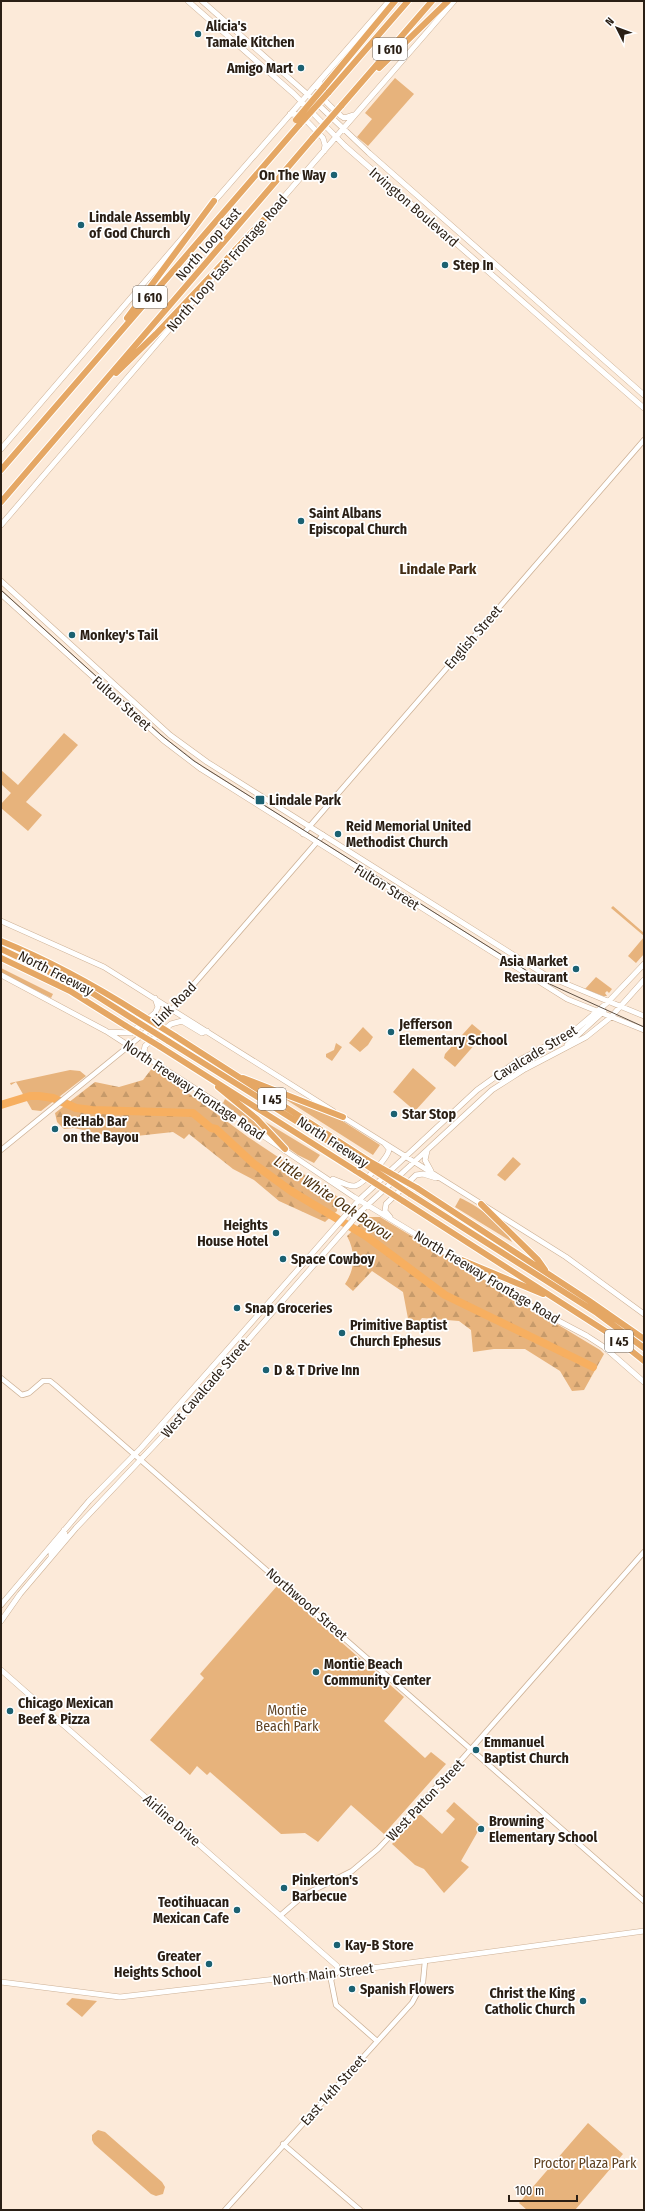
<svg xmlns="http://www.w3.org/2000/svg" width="645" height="2211" font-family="'Fira Sans Condensed',sans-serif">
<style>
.green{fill:#e7b37c}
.forest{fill:url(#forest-firs)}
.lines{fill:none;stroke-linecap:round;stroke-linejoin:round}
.river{stroke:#f7af60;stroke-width:8}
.tertiary-casing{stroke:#cdb196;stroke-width:6}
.secondary-casing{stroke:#cdb196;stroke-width:6}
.motorway-casing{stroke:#fff;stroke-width:8}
.tertiary{stroke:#fff;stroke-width:4.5}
.secondary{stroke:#fff;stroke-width:5}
.motorway{stroke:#e5a764;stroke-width:6}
.tram{stroke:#5f5246;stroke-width:1}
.motorway-bridge-casing{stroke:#fff;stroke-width:8;stroke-linecap:butt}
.motorway-bridge{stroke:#e5a764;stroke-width:6}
.poi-dot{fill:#1b6172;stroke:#fff;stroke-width:1.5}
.labels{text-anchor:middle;stroke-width:3.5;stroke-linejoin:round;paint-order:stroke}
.shield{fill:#fff;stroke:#6a625b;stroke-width:1}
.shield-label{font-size:13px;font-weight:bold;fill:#2a1f15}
.poi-label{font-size:14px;font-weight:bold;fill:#2a1f15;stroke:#fff;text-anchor:start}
.street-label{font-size:14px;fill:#2a1f15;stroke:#fff}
.park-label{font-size:14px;fill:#624424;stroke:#fff}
.neighbourhood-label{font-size:15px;font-weight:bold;fill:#422c14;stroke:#fff}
.water-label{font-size:15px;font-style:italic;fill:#4d310f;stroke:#fff}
</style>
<defs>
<pattern id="forest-firs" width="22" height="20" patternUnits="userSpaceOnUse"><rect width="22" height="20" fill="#e7b37c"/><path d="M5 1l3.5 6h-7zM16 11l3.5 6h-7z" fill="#c69a6a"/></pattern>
</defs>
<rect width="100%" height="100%" fill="#fcead9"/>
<path class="green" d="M 395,78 L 414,94 L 368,146 L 357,137 L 372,119 L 365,113 Z
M 64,733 L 78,745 L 26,802 L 42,815 L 28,831 L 1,808 L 1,804 L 11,793 L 1,784 L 1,770 L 18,785 Z
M 613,906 L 644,933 L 644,936 L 611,908 Z
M 644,937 L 644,954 L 636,963 L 628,956 Z
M 1,968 L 53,994 L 51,998 L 1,973 Z
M 596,977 L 612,989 L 609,993 L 607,991 L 605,993 L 607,996 L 603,996 L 585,989 Z
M 472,1024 L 484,1034 L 455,1067 L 444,1058 L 445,1054 Z
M 363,1027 L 373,1037 L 368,1045 L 360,1052 L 349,1043 Z
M 336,1043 L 342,1047 L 332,1061 L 326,1057 L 326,1054 L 334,1050 Z
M 413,1068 L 436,1088 L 415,1111 L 393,1092 Z
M 70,1070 L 80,1071 L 86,1076 L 41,1111 L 32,1110 L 16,1082 L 11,1085 L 10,1083 Z
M 287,1097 L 341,1120 L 380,1145 L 373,1155 L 285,1099 Z
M 225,1099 L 250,1117 L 271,1137 L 249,1124 L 223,1103 Z
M 259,1118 L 320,1155 L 314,1163 L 298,1155 L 284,1145 Z
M 513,1157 L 521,1164 L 505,1181 L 497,1175 Z
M 460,1198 C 477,1205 505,1226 512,1242 L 455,1207 Z
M 277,1586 L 404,1697 L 384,1721 L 425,1758 L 431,1752 L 446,1764 L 384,1834 L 351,1805 L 318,1842 L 305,1833 L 281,1834 L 210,1772 L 207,1775 L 197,1766 L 190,1775 L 150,1740 L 204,1678 L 200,1674 Z
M 454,1802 L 481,1826 L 461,1861 L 469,1867 L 444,1893 L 424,1869 L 415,1865 L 392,1844 L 420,1814 L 442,1834 L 455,1819 L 446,1811 Z
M 72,1998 L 97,2001 L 82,2017 L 66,2004 Z
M 588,2123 L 623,2154 L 575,2210 L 527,2210 L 519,2203 Z
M 98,2130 L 105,2132 L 162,2182 L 165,2187 L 163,2194 L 156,2196 L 151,2194 L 94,2144 L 92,2140 L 92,2135 Z"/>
<path class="forest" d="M 153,1067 L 248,1137 L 338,1197 L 337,1211 L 325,1222 L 279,1201 L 254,1180 L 233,1169 L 189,1134 L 184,1139 L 173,1132 L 118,1138 L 74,1128 L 64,1129 L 57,1122 L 55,1113 L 95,1082 L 119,1087 L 143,1080 Z
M 367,1217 L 380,1217 L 600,1350 L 604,1354 L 584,1390 L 572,1391 L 560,1371 L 525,1349 L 494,1349 L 473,1352 L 471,1330 L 459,1321 L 422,1318 L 414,1328 L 409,1324 L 403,1292 L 372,1271 L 353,1291 L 345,1284 C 355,1269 356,1253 347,1236 Z"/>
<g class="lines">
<path class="river" d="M 1,1105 L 30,1096 L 39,1096 L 53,1098 L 76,1108 L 92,1110 L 193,1113 L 211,1128 L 216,1129 L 254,1164 L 291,1191 L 366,1236 L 445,1295 L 593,1367"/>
<g class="tertiary-casing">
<path id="tertiary" d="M 303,834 L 644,440
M 1,1150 L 168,1014 L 323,835
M 1,1378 L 22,1395 L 29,1393 L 43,1381 L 50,1381 L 55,1385 L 644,1901
M 281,1915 L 304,1895 L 352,1871 L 378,1849 L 457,1765 L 644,1552
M 337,1972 L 331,1980 L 336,2005 L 377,2041
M 283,2144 L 360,2210
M 225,2210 L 412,2003 L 423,1982 L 425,1961"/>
</g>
<g class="secondary-casing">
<path id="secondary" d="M 188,1 L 294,94 L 345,146 L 644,408
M 202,1 L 307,94 L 369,153 L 644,395
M 320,81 C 314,95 331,106 341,116 L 344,118 L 353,115
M 290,114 L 301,115 L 323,138 L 325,145 L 324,151
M 212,204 L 389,1
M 269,214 L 454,1
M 1,449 L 191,228
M 1,525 L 227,262
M 1,581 L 170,735 L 207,762 L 547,976 L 644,1016
M 1,594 L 163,740 L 201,769 L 567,999 L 644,1030
M 1,921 L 104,967 L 333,1111
M 1,975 L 106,1031 L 222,1106 L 244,1123 L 354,1197 L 455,1258
M 108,1032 L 131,1033 L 155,1013 L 158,1007 L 155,998
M 567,1045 L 604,1011
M 148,1057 L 144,1051 L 145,1046 L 171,1024 L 182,1021 L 202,1033 L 207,1031
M 341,1116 L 566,1257 L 644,1314
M 427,1151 L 425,1160 L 431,1171
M 333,1179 C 339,1181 348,1187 355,1186 C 363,1184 389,1157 389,1149 L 385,1144
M 390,1217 L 385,1211 L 386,1204 L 416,1175 L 423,1174 L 436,1178
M 463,1263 L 536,1309 L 587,1336 L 604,1347 L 644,1382
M 51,1557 L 51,1551 L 65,1535 L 64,1530
M 1,1605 L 89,1501 L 141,1448 L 359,1200 L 477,1090 L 516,1062 L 574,1031 L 608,1002 L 644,964
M 1,1621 L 20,1594 L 76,1528 L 179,1419 L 361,1211 L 492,1090 L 525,1069 L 586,1037 L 611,1017 L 644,980
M 1,1670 L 337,1966 L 337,1972
M 1,1982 L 120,1997 L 372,1968 L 644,1931"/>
</g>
<g class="motorway-casing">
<path id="motorway" d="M 379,68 L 448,1
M 323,88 L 395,1
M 328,93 L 408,1
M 341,106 L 432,1
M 127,318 L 214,201
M 116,373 L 156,334 L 271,212
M 1,470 L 300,124
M 1,502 L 313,138
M 1,941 C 50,961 94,985 138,1013
M 1,949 L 89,991 L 133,1019
M 1,958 L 70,991 L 126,1026
M 175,1036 L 369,1161
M 168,1041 L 363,1163
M 159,1046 L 356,1171
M 243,1078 L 343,1117
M 218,1087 L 257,1119 L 285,1149
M 417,1188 L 588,1300 L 644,1339
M 410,1194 L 597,1313 L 644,1348
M 403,1201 L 613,1336 L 644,1361
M 481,1204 L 538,1260 L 545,1270
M 452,1256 L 543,1294"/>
</g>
<use href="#tertiary" class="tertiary"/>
<use href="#secondary" class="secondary"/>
<use href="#motorway" class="motorway"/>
<path class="tram" d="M 1,590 L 161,735 L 194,761 L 543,981 L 644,1027"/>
<g class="motorway-bridge-casing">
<path id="motorway-bridge" d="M 296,120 L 323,88
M 300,124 L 328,93
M 313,138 L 341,106
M 138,1013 L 175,1036
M 133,1019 L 168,1041
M 126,1026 L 159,1046
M 369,1161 L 417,1188
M 363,1163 L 410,1194
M 356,1171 L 403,1201"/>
</g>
<use href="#motorway-bridge" class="motorway-bridge"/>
</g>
<g class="poi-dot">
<circle cx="198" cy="34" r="4"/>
<circle cx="301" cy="68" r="4"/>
<circle cx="334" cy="175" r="4"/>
<circle cx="81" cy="225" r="4"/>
<circle cx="445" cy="265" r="4"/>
<circle cx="301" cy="521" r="4"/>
<circle cx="72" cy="635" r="4"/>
<rect x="255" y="795" width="10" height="10" rx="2"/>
<circle cx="338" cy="834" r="4"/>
<circle cx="576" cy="969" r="4"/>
<circle cx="391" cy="1032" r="4"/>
<circle cx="394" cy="1114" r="4"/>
<circle cx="55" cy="1129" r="4"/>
<circle cx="276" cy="1233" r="4"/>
<circle cx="283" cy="1259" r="4"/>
<circle cx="237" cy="1308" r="4"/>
<circle cx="342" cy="1333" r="4"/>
<circle cx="266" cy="1370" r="4"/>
<circle cx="316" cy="1672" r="4"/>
<circle cx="10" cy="1711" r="4"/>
<circle cx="476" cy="1750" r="4"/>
<circle cx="481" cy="1829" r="4"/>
<circle cx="284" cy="1888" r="4"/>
<circle cx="237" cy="1910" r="4"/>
<circle cx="337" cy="1945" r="4"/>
<circle cx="209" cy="1964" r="4"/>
<circle cx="352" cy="1989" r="4"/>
<circle cx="583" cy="2001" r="4"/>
</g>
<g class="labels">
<g class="shield">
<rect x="373" y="38" width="34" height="22" rx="3"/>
<rect x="133" y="286" width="34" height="22" rx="3"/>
<rect x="258" y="1088" width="28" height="22" rx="3"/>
<rect x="605" y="1330" width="28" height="22" rx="3"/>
</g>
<g class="shield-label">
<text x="390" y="54">I 610</text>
<text x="150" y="302">I 610</text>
<text x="272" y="1104">I 45</text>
<text x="619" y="1346">I 45</text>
</g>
<g class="poi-label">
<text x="206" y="31">Alicia's<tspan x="206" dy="16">Tamale Kitchen</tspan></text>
<text x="293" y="73" text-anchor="end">Amigo Mart</text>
<text x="326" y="180" text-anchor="end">On The Way</text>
<text x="89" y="222">Lindale Assembly<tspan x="89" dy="16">of God Church</tspan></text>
<text x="453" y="270">Step In</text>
<text x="309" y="518">Saint Albans<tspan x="309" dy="16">Episcopal Church</tspan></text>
<text x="80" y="640">Monkey's Tail</text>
<text x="269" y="805">Lindale Park</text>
<text x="346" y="831">Reid Memorial United<tspan x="346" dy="16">Methodist Church</tspan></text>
<text x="568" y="966" text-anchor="end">Asia Market<tspan x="568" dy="16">Restaurant</tspan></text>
<text x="399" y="1029">Jefferson<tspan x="399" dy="16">Elementary School</tspan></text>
<text x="402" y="1119">Star Stop</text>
<text x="63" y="1126">Re:Hab Bar<tspan x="63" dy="16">on the Bayou</tspan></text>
<text x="268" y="1230" text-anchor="end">Heights<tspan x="268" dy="16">House Hotel</tspan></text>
<text x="291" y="1264">Space Cowboy</text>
<text x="245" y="1313">Snap Groceries</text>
<text x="350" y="1330">Primitive Baptist<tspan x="350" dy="16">Church Ephesus</tspan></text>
<text x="274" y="1375">D &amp; T Drive Inn</text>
<text x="324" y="1669">Montie Beach<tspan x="324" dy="16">Community Center</tspan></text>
<text x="18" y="1708">Chicago Mexican<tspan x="18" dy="16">Beef &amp; Pizza</tspan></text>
<text x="484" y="1747">Emmanuel<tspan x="484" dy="16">Baptist Church</tspan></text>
<text x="489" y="1826">Browning<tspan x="489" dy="16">Elementary School</tspan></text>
<text x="292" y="1885">Pinkerton's<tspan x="292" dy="16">Barbecue</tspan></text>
<text x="229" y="1907" text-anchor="end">Teotihuacan<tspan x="229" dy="16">Mexican Cafe</tspan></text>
<text x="345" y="1950">Kay-B Store</text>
<text x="201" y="1961" text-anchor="end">Greater<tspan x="201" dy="16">Heights School</tspan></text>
<text x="360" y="1994">Spanish Flowers</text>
<text x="575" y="1998" text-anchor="end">Christ the King<tspan x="575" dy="16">Catholic Church</tspan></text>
</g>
<g class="street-label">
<text transform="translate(414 207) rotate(41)" y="5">Irvington Boulevard</text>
<text transform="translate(208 244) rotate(-49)" y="5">North Loop East</text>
<text transform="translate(227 263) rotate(-49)" y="5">North Loop East Frontage Road</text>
<text transform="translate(473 637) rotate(-49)" y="5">English Street</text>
<text transform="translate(122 703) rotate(42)" y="5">Fulton Street</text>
<text transform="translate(387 887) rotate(32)" y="5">Fulton Street</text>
<text transform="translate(56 973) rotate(27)" y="5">North Freeway</text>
<text transform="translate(174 1004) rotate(-45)" y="5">Link Road</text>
<text transform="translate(535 1053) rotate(-31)" y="5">Cavalcade Street</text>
<text transform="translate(194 1090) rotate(34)" y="5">North Freeway Frontage Road</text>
<text transform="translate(333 1142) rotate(33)" y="5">North Freeway</text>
<text transform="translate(487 1277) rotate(31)" y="5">North Freeway Frontage Road</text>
<text transform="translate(205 1388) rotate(-49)" y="5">West Cavalcade Street</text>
<text transform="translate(307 1604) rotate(41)" y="5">Northwood Street</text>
<text transform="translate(425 1800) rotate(-47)" y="5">West Patton Street</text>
<text transform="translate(172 1820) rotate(41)" y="5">Airline Drive</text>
<text transform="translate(323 1974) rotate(-7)" y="5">North Main Street</text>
<text transform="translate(333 2090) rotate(-48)" y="5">East 14th Street</text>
</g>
<g class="park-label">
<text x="287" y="1715">Montie<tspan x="287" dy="16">Beach Park</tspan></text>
<text x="585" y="2168">Proctor Plaza Park</text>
</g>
<g class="neighbourhood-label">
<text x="438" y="574">Lindale Park</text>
</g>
<g class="water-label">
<text transform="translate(333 1198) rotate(34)" y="5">Little White Oak Bayou</text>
</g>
</g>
<rect width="645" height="2211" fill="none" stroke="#2a1f15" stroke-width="4"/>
<g transform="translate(617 28) rotate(312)" stroke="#ffffff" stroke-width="3" paint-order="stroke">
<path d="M0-3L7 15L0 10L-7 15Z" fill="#2a1f15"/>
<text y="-6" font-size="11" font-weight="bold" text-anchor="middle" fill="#2a1f15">N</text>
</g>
<path d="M509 2195v6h68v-6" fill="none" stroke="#2a1f15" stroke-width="2"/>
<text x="515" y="2195" font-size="12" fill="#2a1f15" stroke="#ffffff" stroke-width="3" paint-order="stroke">100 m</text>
</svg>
